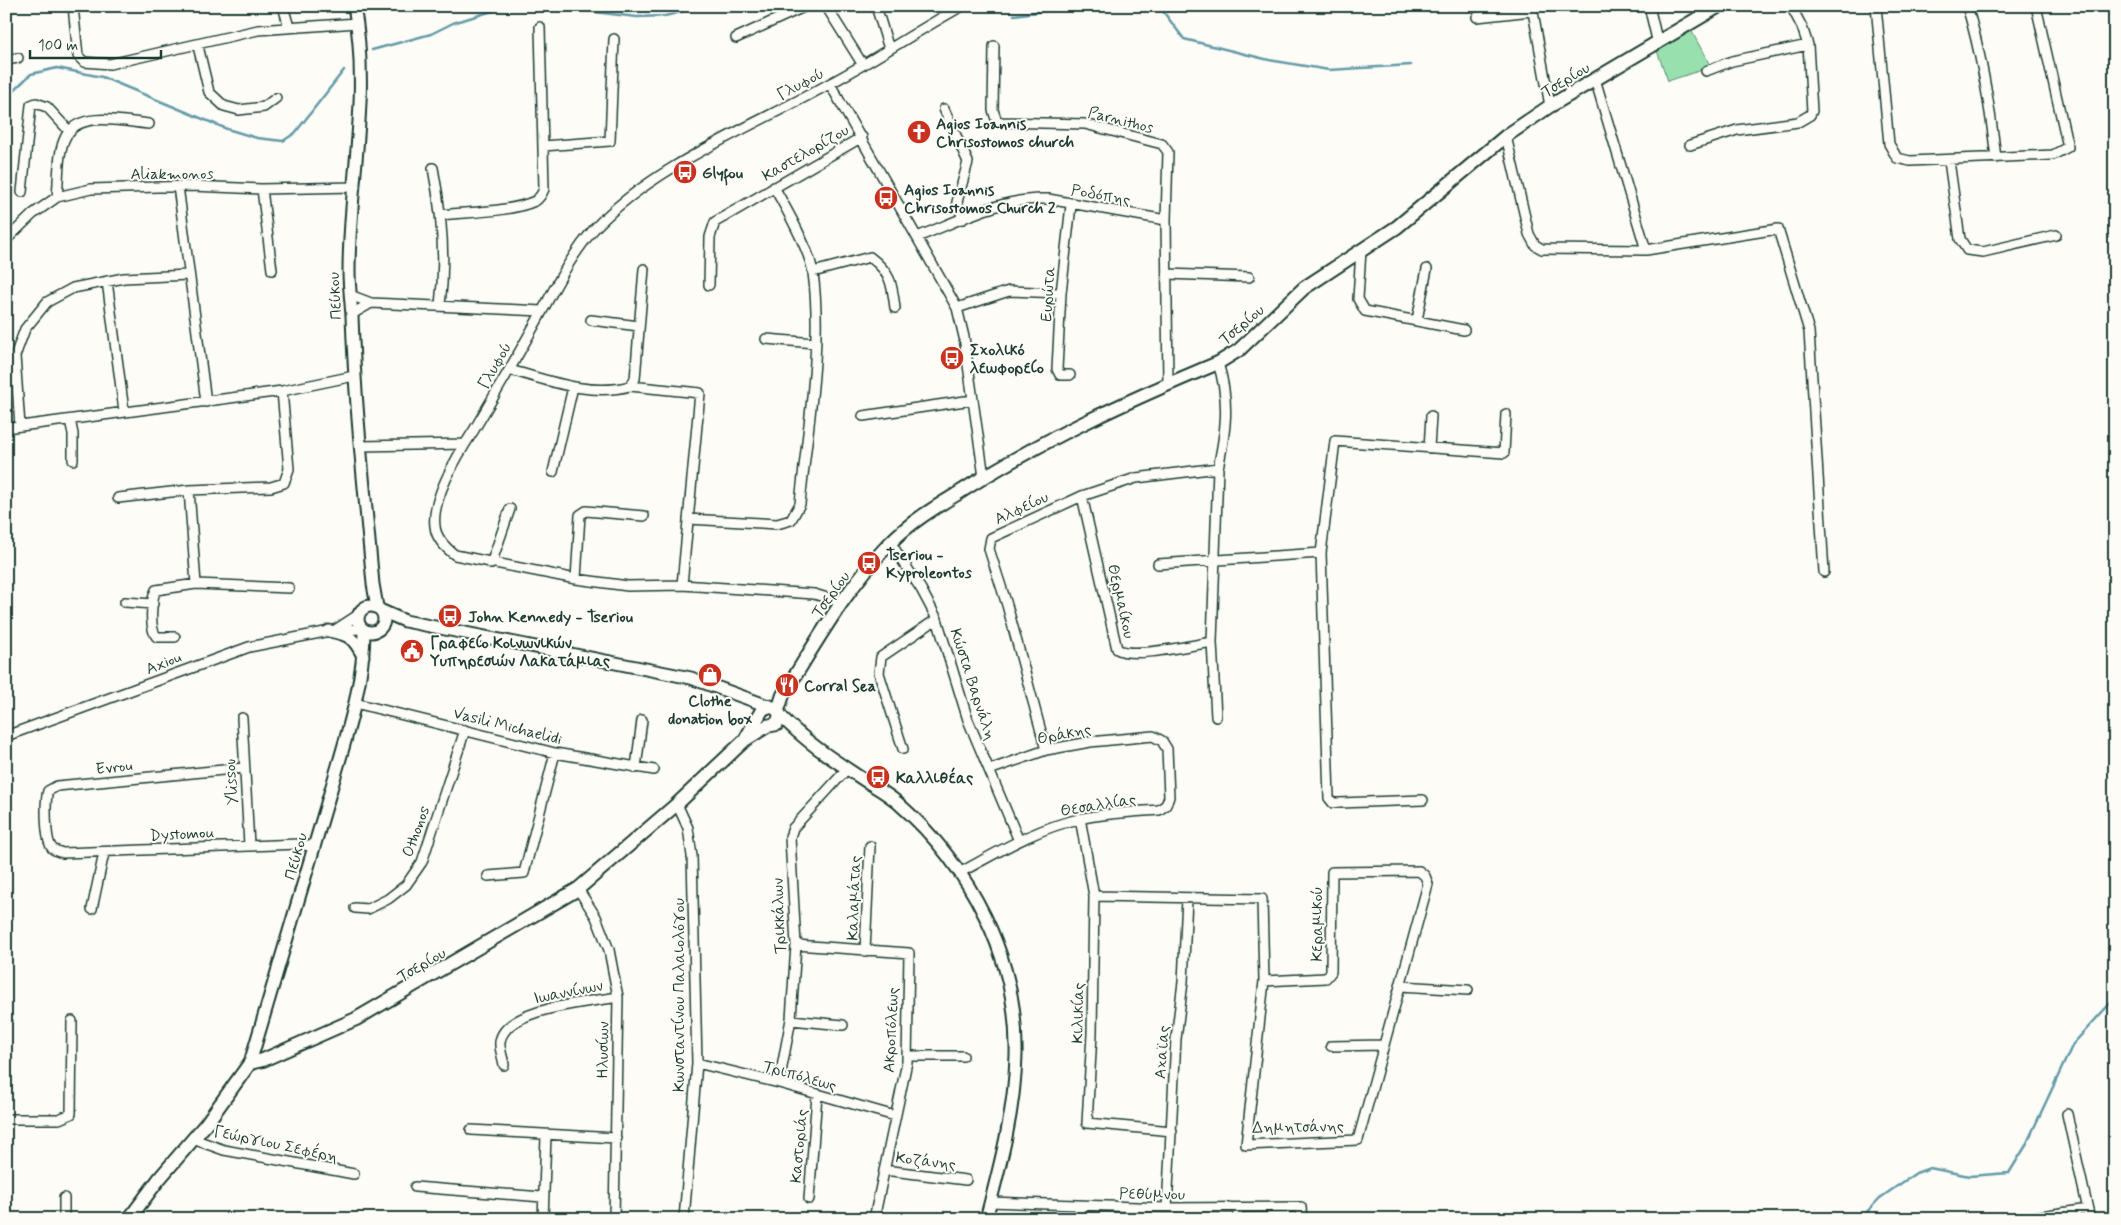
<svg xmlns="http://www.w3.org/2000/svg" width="2121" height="1225" font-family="Mynerve,sans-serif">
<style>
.park{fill:#98e0ae;stroke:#5c8e71}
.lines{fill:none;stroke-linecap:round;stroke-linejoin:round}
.stream{stroke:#659ba8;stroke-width:2.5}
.street-casing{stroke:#1f3d34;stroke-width:12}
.secondary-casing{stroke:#1f3d34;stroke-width:15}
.primary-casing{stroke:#1f3d34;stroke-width:16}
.street{stroke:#fdfcf7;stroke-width:9}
.secondary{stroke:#fdfcf7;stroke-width:11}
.primary{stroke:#fdfcf7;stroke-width:12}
.labels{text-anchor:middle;stroke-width:4;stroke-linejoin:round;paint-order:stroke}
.street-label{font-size:16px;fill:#1f3d34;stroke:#fdfcf7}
.poi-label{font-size:16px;font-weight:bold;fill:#1f3d34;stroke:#fdfcf7;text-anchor:start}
</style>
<rect width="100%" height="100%" fill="#fdfcf7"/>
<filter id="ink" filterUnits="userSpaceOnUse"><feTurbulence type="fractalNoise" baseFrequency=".02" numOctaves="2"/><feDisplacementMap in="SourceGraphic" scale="10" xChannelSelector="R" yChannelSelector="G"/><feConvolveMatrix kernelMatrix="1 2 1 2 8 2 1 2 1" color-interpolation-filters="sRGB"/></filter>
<g filter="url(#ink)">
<path class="park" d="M 1691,30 L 1711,67 L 1668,81 L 1657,51 Z"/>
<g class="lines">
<path class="stream" d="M 542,6 L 637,17 L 665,16 L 705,6
M 1159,6 L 1184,39 L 1269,60 L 1329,70 L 1411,65
M 1014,15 L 1083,6
M 372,50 L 431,34 L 453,23 L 509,6
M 6,98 L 31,74 L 57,68 L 102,77 L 227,129 L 257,138 L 283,141 L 295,133 L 344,70
M 1860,1219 L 1880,1198 L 1916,1173 L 1930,1168 L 1969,1176 L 2009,1173 L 2025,1147 L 2073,1044 L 2115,998"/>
<g class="street-casing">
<path id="street" d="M 73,6 L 78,56 L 84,62 L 110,64 L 258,30 L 357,23
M 283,6 L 289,27
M 826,6 L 863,65
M 876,6 L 889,49
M 1532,6 L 1550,106
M 1649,6 L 1658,44
M 1876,6 L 1889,144 L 1897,158 L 1910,161 L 2053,155 L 2068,147 L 2036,6
M 1967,6 C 1982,56 1990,106 1996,158
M 1477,17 L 1532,11
M 736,38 L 806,6
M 198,46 L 209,92 L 224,106 L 239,110 L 264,107 L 276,98
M 994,46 L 993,110 L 996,119 L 1000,122 L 1085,124 L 1162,144 L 1168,152 L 1166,220 L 1168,384
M 6,60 L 18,58
M 1706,71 L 1732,61 L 1808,45
M 1595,79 L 1646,250
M 830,84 L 957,308 L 964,337 L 984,477
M 944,109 L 968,162 L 957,202 L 963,219
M 1506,136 L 1529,234 L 1535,245 L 1542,249 L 1646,250 L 1778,229 L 1809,331 L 1824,572
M 1690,145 L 1737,130 L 1798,122 L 1810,115 L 1812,111 L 1808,45 L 1802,27 L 1791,6
M 543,146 L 610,141 L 614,39
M 1949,161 L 1960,239 L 1967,250 L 1983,252 L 2056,235
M 433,168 C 442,214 446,259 440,305
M 178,186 L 206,402
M 262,189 L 272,270
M 22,192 L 31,105 L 36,103 L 47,107 L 70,132
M 57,197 C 59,179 57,152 66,136 C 80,110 125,122 149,124
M 442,215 C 468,212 511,212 535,201 C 540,198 542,194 544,189 L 540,27
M 917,237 C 959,221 1002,197 1048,199 L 1166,220
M 6,240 L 33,214 L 57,197 L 91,189 L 192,186 L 262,189 L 355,187
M 1361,250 L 1358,299 L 1365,311 L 1464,330
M 813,272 L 870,257 C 891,273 892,283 895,308
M 1167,274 L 1249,277
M 107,281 L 124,411
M 709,285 L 710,237 L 715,222 L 862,137
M 350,295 L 371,303 L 542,311
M 957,308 L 1009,291 L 1061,293
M 352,314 L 371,303
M 591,320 L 639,326
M 1417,320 L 1427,269
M 766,339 L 815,343
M 510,370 C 547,380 590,397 630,386 L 700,393 L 682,585
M 1070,375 L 1060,375 L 1057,369 L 1061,293 L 1071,205
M 630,386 L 635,379 L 644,269
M 863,416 L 972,400
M 70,420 L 73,434 L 73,460
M 20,426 L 15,356 L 25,329 L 47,302 L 73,288 L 124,278 L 189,275
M 6,428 L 282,391 L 354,376
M 361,446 L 465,444
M 1429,448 L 1431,416
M 553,472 L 573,387
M 189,490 L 196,584
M 1082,496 L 1117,649 C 1132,659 1192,645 1212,642
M 118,498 L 189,490 L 271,487 L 284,483 L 289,469 L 282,391
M 688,519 L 777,524 L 791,520 L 800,504 C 807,430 823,347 813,273 C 810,250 786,208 774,187
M 890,542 L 921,589 L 937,619 L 968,720 L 1019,841
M 491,564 L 510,509
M 1158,564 L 1321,553
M 576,579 L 580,515 L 586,511 L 644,516
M 125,602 L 153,604
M 841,602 L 814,594 L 682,585 L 628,586 L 576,579 L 455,555 C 446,548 436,539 435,526 C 431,498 459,453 474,430 C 496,393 518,355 539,317 C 556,286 571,255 595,228 C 653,166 754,126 829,84 C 874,60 917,31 962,6
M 335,630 L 358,615
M 175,637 L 157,637 C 149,630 151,599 156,590 L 196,584 L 289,588
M 355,703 L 555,753 L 654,770
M 1216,717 L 1212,642 L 1218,468 C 1226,430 1230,401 1218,363
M 242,718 L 249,845
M 6,736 L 249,647 L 335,630 L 363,629
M 903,749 L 879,673 L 881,657 L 937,619
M 1046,750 L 1007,605 L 989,549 L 991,538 L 1082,496 L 1136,478 L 1218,468
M 244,768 L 57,786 L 48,791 C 45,800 45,840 52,848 C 54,850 59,852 63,853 L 299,844 L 315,847
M 636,768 L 642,720
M 1423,800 L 1339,803 L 1333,803 L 1329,798 L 1321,553 L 1335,441 L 1504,453 L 1506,414
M 677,804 L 688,828 L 692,856 L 697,1063 L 684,1219
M 1080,818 L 1094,896 L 1092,1034 L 1087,1123 L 1172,1131
M 961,872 C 998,852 1037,828 1079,819 C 1105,813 1133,812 1159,810 L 1166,805 L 1169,797 L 1167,749 L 1162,741 L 1153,736 L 1090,742 L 1046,750 L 989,770
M 488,876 L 524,873 L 555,753
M 578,889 L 596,917 L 609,950 L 618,997 L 614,1219
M 1094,896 L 1262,899 L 1264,981 L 1246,1145 L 1358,1140 L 1428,884 L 1425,876 L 1419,871 L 1332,872 L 1331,972 L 1326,978 L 1264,981
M 355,908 L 368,909 L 388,899 L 406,885 L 422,862 L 465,730
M 92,909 L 104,853
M 796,945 L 909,953 L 907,1062 L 874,1219
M 865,951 L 870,846
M 1400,986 L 1468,990
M 791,1020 L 843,1025
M 1331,1046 L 1384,1045
M 907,1056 L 963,1056
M 697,1063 L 779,1083 L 895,1116
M 504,1065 C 503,1058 499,1048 500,1042 C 504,1008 590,1002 618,997
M 779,1083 L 791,1019 L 796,945 L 790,837 L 793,828 L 847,769
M 2067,1114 L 2090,1219
M 6,1119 L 59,1119 L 71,1114 L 72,1021
M 471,1130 L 616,1138
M 193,1139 L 224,1150 L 354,1174
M 884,1170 L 966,1180
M 415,1187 L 542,1197
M 64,1198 L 64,1219
M 809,1199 L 817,1095
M 990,1202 L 1167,1208 L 1301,1207 L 1302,1219
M 1167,1208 L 1176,1039 L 1183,982 L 1187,898
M 1238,1209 L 1238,1219
M 543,1219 L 546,1136
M 1078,1219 L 1080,1206
M 2019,1219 L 2088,1209"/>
</g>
<g class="secondary-casing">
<path id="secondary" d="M 354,6 C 371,97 349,181 349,271 C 349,286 351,301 352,316 C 355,406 365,495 373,584 L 377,607
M358 619a13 13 0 1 1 26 0a13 13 0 1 1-26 0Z
M 382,611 L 405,621 L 691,678 L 768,706
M 329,631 C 350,635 353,637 363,656
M 780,715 C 803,740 832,759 861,778 C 873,786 887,793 898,803 C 971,867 1018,958 1016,1055 C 1015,1110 1000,1166 986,1219
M 250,1063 C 276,973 304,883 330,793 C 345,740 364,686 364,630"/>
</g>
<g class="primary-casing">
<path id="primary" d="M 778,710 L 783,695 C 816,643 846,588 890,543 C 909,523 934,508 957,494 C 1039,441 1129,400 1218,363 L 1239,350 L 1304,288 L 1397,227 L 1506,136 L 1550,106 L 1719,6
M 129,1219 L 159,1179 L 206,1124 L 250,1063 L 263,1060 L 356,1019 L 578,889 L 677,804 L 745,740 L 767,726 L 777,724 L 780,715 L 777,709 L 768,706 L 762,710 L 745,740"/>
</g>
<use href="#street" class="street"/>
<use href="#secondary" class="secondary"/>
<use href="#primary" class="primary"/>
</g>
</g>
<defs>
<g id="church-disc" transform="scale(1.25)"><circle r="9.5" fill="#c8321e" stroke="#fdfcf7"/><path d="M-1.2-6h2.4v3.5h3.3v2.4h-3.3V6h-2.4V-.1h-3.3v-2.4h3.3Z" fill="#fff"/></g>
<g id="bus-disc" transform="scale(1.25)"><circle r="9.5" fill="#c8321e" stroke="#fdfcf7"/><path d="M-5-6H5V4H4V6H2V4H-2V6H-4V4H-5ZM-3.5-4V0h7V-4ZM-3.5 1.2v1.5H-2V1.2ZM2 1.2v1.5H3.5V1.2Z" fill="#fff"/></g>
<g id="civic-disc" transform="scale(1.25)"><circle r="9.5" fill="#c8321e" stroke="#fdfcf7"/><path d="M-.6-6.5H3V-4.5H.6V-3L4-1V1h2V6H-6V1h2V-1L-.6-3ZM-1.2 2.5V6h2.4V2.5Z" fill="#fff"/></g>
<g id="shop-disc" transform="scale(1.25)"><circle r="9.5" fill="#c8321e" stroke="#fdfcf7"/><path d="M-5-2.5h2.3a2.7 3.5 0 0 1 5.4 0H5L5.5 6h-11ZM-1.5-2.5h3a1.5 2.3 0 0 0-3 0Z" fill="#fff"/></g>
<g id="restaurant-disc" transform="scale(1.25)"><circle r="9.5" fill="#c8321e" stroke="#fdfcf7"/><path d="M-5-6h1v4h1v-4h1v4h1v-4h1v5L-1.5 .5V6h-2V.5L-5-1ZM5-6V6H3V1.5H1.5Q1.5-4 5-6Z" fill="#fff"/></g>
</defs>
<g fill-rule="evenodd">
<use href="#church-disc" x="919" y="132"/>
<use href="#bus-disc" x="685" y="172"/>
<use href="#bus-disc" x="886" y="198"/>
<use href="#bus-disc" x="952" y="358"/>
<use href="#bus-disc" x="869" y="563"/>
<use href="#bus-disc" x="450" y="616"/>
<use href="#civic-disc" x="412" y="651"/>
<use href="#shop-disc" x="710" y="675"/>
<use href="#restaurant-disc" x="787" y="685"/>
<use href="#bus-disc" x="878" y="777"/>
</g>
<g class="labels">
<g class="street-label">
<text transform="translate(1565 79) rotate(-31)" y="6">Τσερίου</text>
<text transform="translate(800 83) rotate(-28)" y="6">Γλυφού</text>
<text transform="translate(1121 119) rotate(14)" y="6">Parnithos</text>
<text transform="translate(805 152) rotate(-30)" y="6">Καστελορίζου</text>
<text x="172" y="179">Aliakmonos</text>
<text transform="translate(1101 194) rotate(10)" y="6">Ροδόπης</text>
<text transform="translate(1047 294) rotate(-86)" y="6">Ευρώτα</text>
<text transform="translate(334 296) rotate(-93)" y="6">Πεύκου</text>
<text transform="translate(1241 324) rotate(-40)" y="6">Τσερίου</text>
<text transform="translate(494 365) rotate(-60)" y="6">Γλυφού</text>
<text transform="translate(1021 507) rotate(-25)" y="6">Αλφείου</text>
<text transform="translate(830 594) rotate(-54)" y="6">Τσερίου</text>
<text transform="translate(1122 601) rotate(77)" y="6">Θερμαίκου</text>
<text transform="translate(163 662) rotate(-22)" y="6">Axiou</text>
<text transform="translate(974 684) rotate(72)" y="6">Κώστα Βαρνάλη</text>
<text transform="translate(508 725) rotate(14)" y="6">Vasili Michaelidi</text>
<text transform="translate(1064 733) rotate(-11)" y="6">Θράκης</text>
<text transform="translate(114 766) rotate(-6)" y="6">Evrou</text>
<text transform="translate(230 782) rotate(-93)" y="6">Ylissou</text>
<text transform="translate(1098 804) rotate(-9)" y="6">Θεσαλλίας</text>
<text transform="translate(415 831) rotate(-70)" y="6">Othonos</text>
<text transform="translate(182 833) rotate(-3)" y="6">Dystomou</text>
<text transform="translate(295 856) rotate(-74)" y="6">Πεύκου</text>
<text transform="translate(853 898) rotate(-88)" y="6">Καλαμάτας</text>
<text transform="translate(778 916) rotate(-92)" y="6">Τρικκάλων</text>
<text transform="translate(1316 924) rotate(-90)" y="6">Κεραμικού</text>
<text transform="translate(421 964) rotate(-30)" y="6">Τσερίου</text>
<text transform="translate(568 991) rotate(-11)" y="6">Ιωαννίνων</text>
<text transform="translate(678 995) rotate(-90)" y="6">Κωνσταντίνου Παλαιολόγου</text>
<text transform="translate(1077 1013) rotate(-89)" y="6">Κιλικίας</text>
<text transform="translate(890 1030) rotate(-87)" y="6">Ακροπόλεως</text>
<text transform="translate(602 1050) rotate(-89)" y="6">Ηλυσίων</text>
<text transform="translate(1161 1052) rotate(-86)" y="6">Αχαϊας</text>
<text transform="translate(800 1075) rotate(16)" y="6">Τριπόλεως</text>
<text transform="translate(1298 1126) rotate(-1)" y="6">Δημητσάνης</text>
<text transform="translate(276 1143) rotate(12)" y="6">Γεώργιου Σεφέρη</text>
<text transform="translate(798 1146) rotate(-85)" y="6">Καστοριάς</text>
<text transform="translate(926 1160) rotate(7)" y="6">Κοζάνης</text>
<text transform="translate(1152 1193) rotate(1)" y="6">Ρεθύμνου</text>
</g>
<g class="poi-label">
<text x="936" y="129">Agios Ioannis<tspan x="936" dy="18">Chrisostomos church</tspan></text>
<text x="702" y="178">Glyfou</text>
<text x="904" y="195">Agios Ioannis<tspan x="904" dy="18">Chrisostomos Church 2</tspan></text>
<text x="970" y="355">Σχολικό<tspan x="970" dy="18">λεωφορείο</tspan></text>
<text x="886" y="560">Tseriou -<tspan x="886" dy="18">Kyproleontos</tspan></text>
<text x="468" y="622">John Kennedy - Tseriou</text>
<text x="430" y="648">Γραφείο Κοινωνικών<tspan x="430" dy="18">Υυπηρεσιών Λακατάμιας</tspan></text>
<text x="804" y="691">Corral Sea</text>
<text x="710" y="706" text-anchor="middle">Clothe<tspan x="710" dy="18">donation box</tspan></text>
<text x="896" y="783">Καλλιθέας</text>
</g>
</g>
<rect width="2121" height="1225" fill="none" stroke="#fdfcf7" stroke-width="25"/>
<rect x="12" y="12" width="2096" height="1200" fill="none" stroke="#1f3d34" stroke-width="2" filter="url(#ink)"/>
<path d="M30 50v8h131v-8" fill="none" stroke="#1f3d34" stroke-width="2.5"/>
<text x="38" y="50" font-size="15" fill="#1f3d34" stroke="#fdfcf7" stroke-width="4" paint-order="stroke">100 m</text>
</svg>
